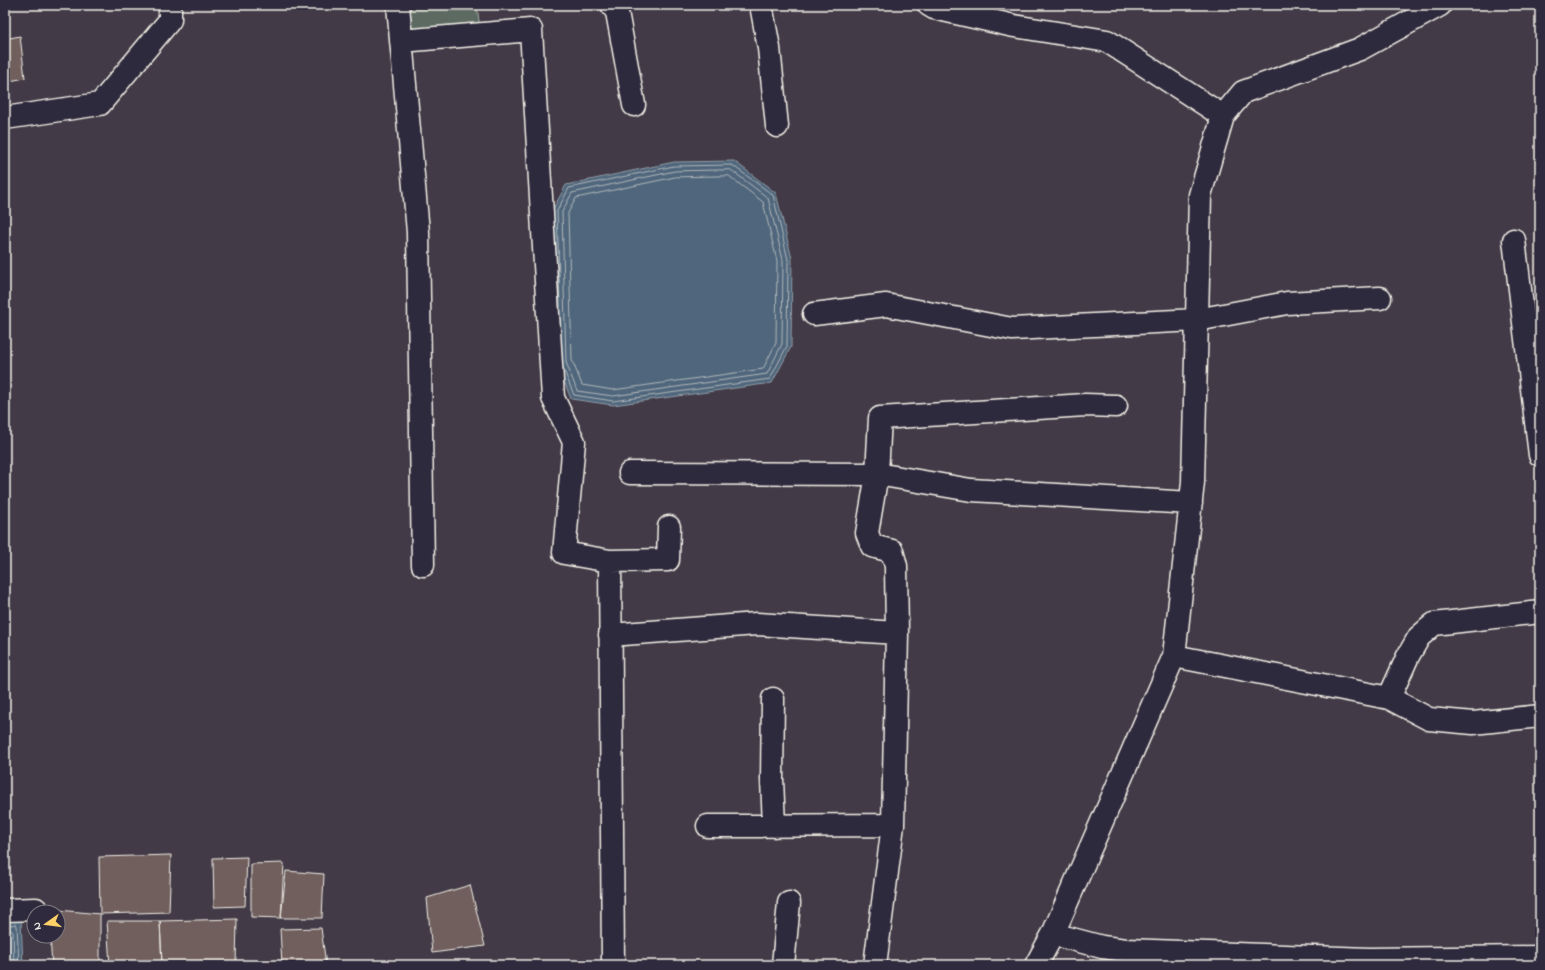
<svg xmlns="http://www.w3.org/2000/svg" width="1545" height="970" font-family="'Indie Flower',sans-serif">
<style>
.green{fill:#5b6b62;stroke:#a8aea5}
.water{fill:#50667b;stroke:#929ea7}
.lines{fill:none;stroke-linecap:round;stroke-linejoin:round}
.shore{stroke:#b2b9bc;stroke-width:1}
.building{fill:#705f5d;stroke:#f4f1e8}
.minor-casing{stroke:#f4f1e8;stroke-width:25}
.minor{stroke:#2f2a3d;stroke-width:22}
</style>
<rect width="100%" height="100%" fill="#423a47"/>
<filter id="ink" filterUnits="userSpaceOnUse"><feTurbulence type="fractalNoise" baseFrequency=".025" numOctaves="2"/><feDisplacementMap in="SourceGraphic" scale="8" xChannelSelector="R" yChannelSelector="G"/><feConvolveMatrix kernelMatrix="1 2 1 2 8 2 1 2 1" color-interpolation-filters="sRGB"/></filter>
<g filter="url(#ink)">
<path class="green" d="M 398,5 L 477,5 L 480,29 L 401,41 Z"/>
<path class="water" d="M 734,161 L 776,193 L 792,259 L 791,347 L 772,383 L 613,405 L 571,399 L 557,363 L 553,209 L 566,185 L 674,162 Z
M 21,920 L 23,965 L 5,965 L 5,922 Z"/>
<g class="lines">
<path class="shore" d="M 731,170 L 768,198 L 783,260 L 782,344 L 767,374 L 613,396 L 577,391 L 566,362 L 562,212 L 572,193 L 675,171 Z
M 729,176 L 763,202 L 777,261 L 776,343 L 763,369 L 613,390 L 582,385 L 572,360 L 568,213 L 576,198 L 675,177 Z
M 560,307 L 557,211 L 569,188 L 674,166 L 732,165 L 773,195 L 788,260 L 787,346 L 770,379 L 613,401 L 574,395 L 563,368
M 5,926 L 16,924 L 17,926 L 19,965
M 5,931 L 11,930 L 13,932 L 14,965"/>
</g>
<path class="building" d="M 20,36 L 25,78 L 5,82 L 5,39 Z
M 5,827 L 8,846 L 5,847 Z
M 171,855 L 169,912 L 100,914 L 99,857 Z
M 247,857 L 245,906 L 214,907 L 213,858 Z
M 284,863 L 281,918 L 251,917 L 251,864 Z
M 286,871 L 324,874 L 322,918 L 281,918 Z
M 470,885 L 485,946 L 432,953 L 427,898 Z
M 48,909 L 100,914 L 100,965 L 52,965 L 50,936 L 58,936 L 58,912 L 49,912 Z
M 237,919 L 236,965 L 162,965 L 160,921 Z
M 107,921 L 160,921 L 162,965 L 110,965 Z
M 321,928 L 326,965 L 282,965 L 280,929 Z"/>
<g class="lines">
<g class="minor-casing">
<path id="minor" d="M 398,5 L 418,232 L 423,565
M 612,5 L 617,12 L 634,105
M 761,5 L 769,48 L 777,126
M 929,5 L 934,8 L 1014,26 L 1107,41 L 1223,116
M 401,41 L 531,30 L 553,398 L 574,442 L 564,553 L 610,561 L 668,560 L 669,527
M 5,118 L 100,104 L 170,20 L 170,5
M 1514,240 L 1540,455
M 814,314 L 886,305 L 1012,329 L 1197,320 L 1287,303 L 1380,298
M 630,473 L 877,474 L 971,490 L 1191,503
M 610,561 L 613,965
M 610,635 L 757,624 L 897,633
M 1174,656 L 1389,698 L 1408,656 L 1419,637 L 1434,624 L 1540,612
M 1389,698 L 1429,719 L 1473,723 L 1540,716
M 773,699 L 772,779 L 774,826
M 708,826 L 893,825
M 5,910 L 36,909
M 1053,934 L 1102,947 L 1126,950 L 1369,959 L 1540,957
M 783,965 L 789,903
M 875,965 L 893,825 L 897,633 L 896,566 L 892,551 L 872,546 L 867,533 L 877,474 L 880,418 L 1085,405 L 1116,406
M 1036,965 L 1053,934 L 1174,656 L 1193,482 L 1200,195 L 1223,116 L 1243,92 L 1360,49 L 1440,5"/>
</g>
<use href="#minor" class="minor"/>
</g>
</g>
<rect width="1545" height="970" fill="none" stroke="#2f2a3d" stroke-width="20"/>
<rect x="10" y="10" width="1525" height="950" fill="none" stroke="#f4f1e8" stroke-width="1.5" filter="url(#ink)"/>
<g transform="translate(46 924) rotate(256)"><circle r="19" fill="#2f2a3d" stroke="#7e7a81"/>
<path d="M0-3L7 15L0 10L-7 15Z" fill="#ffd166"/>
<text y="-6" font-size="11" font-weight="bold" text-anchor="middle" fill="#f4f1e8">N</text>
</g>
</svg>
